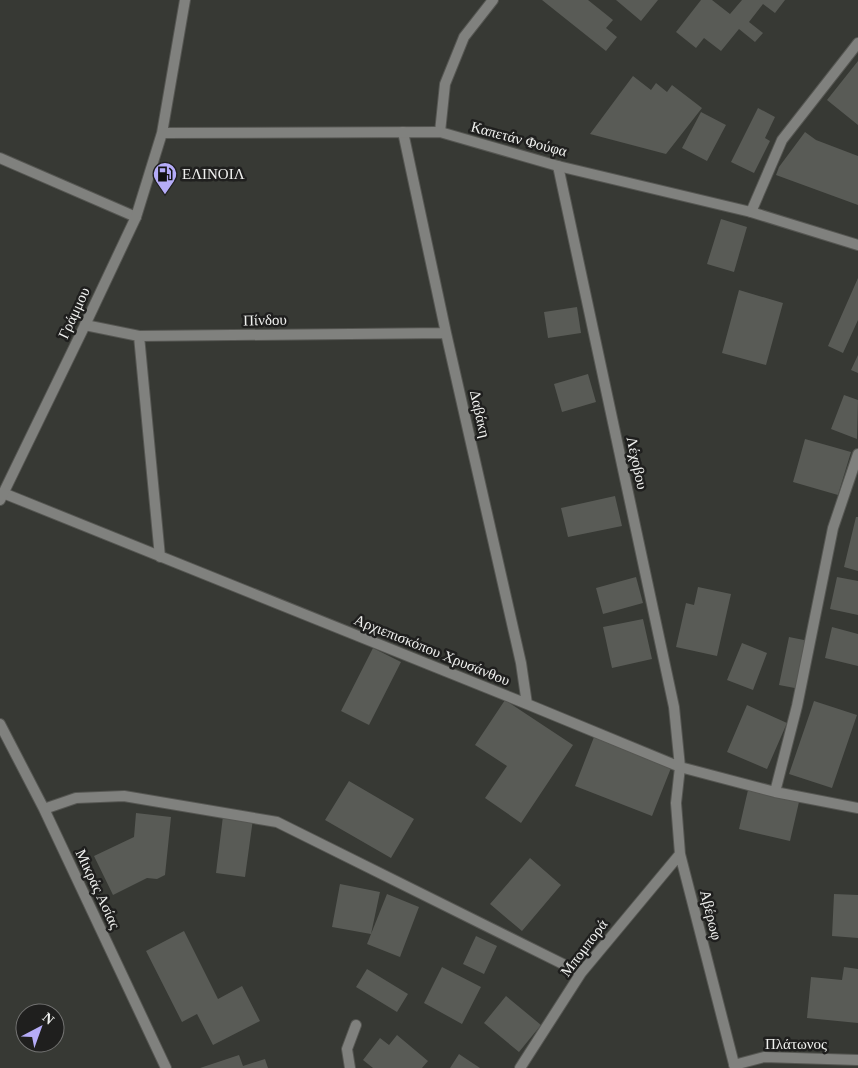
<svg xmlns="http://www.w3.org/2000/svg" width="858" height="1068" font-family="'Times New Roman',serif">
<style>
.building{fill:#595b56}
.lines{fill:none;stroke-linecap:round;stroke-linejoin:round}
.minor-casing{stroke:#555652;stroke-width:12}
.tertiary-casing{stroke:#555652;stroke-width:12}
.minor{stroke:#80817e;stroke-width:10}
.tertiary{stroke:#80817e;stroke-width:10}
.labels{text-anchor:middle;stroke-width:5;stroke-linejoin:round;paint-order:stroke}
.street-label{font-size:15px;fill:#f0f1ef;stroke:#1f1f1e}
.poi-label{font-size:15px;fill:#f0f1ef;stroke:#1f1f1e;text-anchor:start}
</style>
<rect width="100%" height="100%" fill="#373934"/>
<path class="building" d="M 542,0 L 588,0 L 613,20 L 606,28 L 617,37 L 606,51 Z
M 616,0 L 658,0 L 641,21 Z
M 701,0 L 712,0 L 730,14 L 742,0 L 785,0 L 775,13 L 763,4 L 749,22 L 763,33 L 755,42 L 739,29 L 721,51 L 704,38 L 696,48 L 676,32 Z
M 858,61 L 858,125 L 827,100 Z
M 633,76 L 651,90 L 656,83 L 667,92 L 672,85 L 702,108 L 666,154 L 590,134 Z
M 758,108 L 775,117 L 765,138 L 770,141 L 754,173 L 731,162 Z
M 701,112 L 726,125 L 707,161 L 682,148 Z
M 805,132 L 816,140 L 858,156 L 858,205 L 776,175 L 779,167 Z
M 721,219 L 747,227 L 734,272 L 707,264 Z
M 858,278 L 858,320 L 843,353 L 828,346 Z
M 739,290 L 783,303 L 766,365 L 722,353 Z
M 577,307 L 581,333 L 548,338 L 544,312 Z
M 858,355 L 858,373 L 851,370 Z
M 588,374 L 596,402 L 562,412 L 554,384 Z
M 844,395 L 858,400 L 857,439 L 831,429 Z
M 805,439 L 851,452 L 838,495 L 793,482 Z
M 615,496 L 622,526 L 568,537 L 561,508 Z
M 856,517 L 858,517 L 858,571 L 844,567 Z
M 636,577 L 643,603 L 603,614 L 596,588 Z
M 837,577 L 858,581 L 858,615 L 830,609 Z
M 698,587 L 731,594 L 717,656 L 676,647 L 686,603 L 694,605 Z
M 643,619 L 652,659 L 612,668 L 603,627 Z
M 832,627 L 858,634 L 858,666 L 825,658 Z
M 789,637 L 809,641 L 800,689 L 779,685 Z
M 742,643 L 767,653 L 753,690 L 727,680 Z
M 373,648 L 401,662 L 369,725 L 341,711 Z
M 505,700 L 573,745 L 521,823 L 485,798 L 507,766 L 475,745 Z
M 814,701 L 857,715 L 832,788 L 789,774 Z
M 747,705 L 787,723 L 767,769 L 727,752 Z
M 594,737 L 671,768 L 652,816 L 575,786 Z
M 349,781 L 414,819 L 391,858 L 325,820 Z
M 748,790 L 799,802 L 790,841 L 739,829 Z
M 136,813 L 171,817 L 165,875 L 157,879 L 147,878 L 113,895 L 94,856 L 134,837 Z
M 223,816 L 253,819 L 245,877 L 216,873 Z
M 530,858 L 561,885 L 522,931 L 490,904 Z
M 340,884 L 380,892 L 371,934 L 387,894 L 419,907 L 400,957 L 367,944 L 371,934 L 332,927 Z
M 834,894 L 858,895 L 858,938 L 832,936 Z
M 184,931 L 218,999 L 242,986 L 260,1021 L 213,1045 L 197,1014 L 182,1022 L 146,951 Z
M 476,936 L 497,946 L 484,974 L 463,964 Z
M 442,967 L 481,987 L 462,1024 L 424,1003 Z
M 844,967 L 858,969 L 858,1023 L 807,1018 L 811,977 L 842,980 Z
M 367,969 L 408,994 L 397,1012 L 356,987 Z
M 506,996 L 541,1025 L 519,1052 L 484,1023 Z
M 397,1035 L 428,1061 L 422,1068 L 373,1068 L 363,1060 L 380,1038 L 389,1045 Z
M 459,1054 L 480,1068 L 450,1068 Z
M 239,1055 L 243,1066 L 265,1059 L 268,1068 L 200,1068 Z"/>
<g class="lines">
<g class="minor-casing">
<path id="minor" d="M 403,132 L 446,333 L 521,663 L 527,704
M 440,132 L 445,84 L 464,37 L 493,0
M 0,158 L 136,217
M 558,166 L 674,707 L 680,767 L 676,803 L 680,854 L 735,1068
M 751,212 L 782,140 L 858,43
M 85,325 L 139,336 L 446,333
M 139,336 L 160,557
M 3,493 L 527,704 L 680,767 L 775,792 L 858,808
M 0,724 L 44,809 L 166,1068
M 775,792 L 797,706 L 833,528 L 858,454
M 44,809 L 76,798 L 124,796 L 277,822 L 581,973
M 734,1065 L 764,1057 L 858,1060
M 350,1068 L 347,1049 L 356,1025
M 520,1068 L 581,973 L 680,854"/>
</g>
<g class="tertiary-casing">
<path id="tertiary" d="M 162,133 L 440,132 L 558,166 L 751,212 L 858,245
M 0,500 L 85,325 L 136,217 L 162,133 L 185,0"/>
</g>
<use href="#minor" class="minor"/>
<use href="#tertiary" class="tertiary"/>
</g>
<defs>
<g id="fuel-pin" transform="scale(1.25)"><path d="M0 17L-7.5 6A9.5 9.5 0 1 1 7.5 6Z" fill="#b5acf8" stroke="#1f1f1e"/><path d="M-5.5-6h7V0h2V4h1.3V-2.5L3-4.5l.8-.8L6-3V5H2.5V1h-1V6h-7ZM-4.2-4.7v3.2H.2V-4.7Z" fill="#111"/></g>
</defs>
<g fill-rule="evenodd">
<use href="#fuel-pin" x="165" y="174"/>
</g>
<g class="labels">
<g class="street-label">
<text transform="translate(519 139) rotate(15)" y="5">Καπετάν Φούφα</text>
<text transform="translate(74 313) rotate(-65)" y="5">Γράμμου</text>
<text transform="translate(265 320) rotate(-1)" y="5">Πίνδου</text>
<text transform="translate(480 414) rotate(77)" y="5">Δαβάκη</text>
<text transform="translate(637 463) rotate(78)" y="5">Λέχοβου</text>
<text transform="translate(432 650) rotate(22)" y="5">Αρχιεπισκόπου Χρυσάνθου</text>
<text transform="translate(98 889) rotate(65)" y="5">Μικράς Ασίας</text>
<text transform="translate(711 915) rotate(76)" y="5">Αβέρωφ</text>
<text transform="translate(584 948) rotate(-53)" y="5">Μπομπορά</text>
<text x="796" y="1049">Πλάτωνος</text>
</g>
<g class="poi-label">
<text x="182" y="179">ΕΛΙΝΟΙΛ</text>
</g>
</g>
<g transform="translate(40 1028) rotate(41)"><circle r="24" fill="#1f1f1e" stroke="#737372"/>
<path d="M0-4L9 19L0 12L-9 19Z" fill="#b5acf8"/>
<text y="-8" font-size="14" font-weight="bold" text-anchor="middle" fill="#f0f1ef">N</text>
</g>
</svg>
